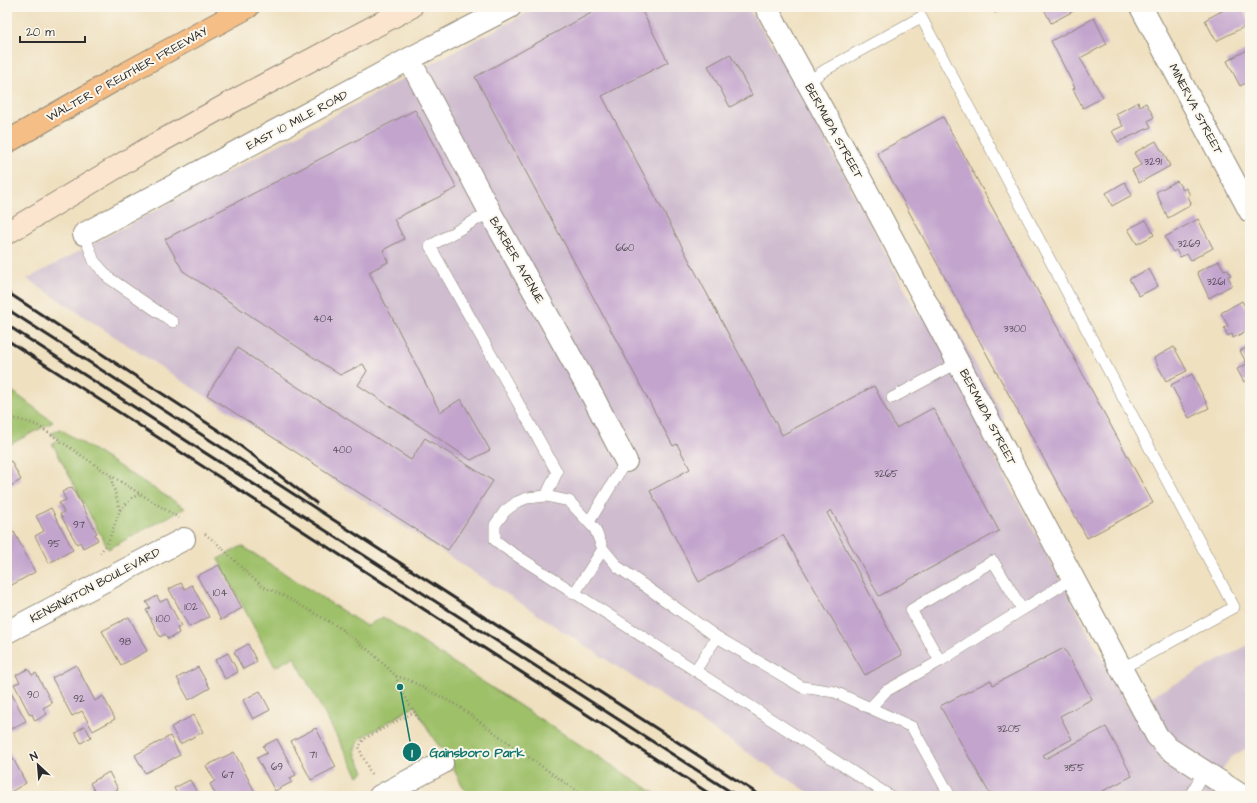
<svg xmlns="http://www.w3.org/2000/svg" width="1257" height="803" font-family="'Architects Daughter',sans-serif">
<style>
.industrial{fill:#cfbdcf}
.green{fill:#9ec069;stroke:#64764a}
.building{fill:#c3a4cd}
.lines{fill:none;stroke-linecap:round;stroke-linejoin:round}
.service-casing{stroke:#8d8676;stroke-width:12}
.minor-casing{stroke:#8d8676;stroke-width:24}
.secondary-casing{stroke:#8d8676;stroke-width:24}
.motorway-casing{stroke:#8d8676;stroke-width:24}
.path{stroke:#8d8676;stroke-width:2.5;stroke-dasharray:1 3;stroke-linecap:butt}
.service{stroke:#fff;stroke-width:11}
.minor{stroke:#fff;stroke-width:22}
.secondary{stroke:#fbe5cf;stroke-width:22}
.motorway{stroke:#f5be86;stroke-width:22}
.rail{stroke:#2b2b2b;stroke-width:3}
.labels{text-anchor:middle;stroke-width:4;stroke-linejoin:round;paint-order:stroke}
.number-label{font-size:10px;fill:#514954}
.street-label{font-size:12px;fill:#2b2b2b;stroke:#fbf7ec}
.leader{fill:none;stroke:#0f766e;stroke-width:1.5}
.callout-dot{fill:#0f766e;stroke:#fbf7ec;stroke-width:1.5}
.mark-label{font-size:12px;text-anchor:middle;font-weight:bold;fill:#fff}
.callout-label{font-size:13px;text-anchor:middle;font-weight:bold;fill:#0f766e;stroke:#fbf7ec;stroke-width:4;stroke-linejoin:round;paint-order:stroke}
</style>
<rect width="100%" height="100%" fill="#fbf7ec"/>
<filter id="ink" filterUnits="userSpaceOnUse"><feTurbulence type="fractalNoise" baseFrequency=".025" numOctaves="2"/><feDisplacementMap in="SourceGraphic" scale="8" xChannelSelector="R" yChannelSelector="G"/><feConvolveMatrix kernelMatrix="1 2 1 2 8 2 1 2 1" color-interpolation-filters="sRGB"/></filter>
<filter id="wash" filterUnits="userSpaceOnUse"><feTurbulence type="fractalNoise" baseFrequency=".012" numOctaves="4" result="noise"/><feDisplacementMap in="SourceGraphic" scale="16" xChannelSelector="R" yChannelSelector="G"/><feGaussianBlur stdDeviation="0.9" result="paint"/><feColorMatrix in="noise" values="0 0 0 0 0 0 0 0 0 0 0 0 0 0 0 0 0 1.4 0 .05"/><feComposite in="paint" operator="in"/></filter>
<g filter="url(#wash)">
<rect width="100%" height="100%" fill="#efe0c0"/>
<path class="industrial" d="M 538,7 L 747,7 L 781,57 L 919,316 L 943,303 L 1005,419 L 981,432 L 1129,708 L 1250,644 L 1250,746 L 1230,758 L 1209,791 L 1216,796 L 814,796 L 27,279 Z"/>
<path class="green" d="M 7,387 L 53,422 L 7,446 Z
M 60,429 L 185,508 L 108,549 L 52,443 L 59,439 L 51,434 Z
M 242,546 L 366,626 L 383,617 L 659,796 L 468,796 L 454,770 L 452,760 L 447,752 L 439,746 L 433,738 L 415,706 L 360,739 L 355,748 L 356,755 L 364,772 L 358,776 L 294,657 L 275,667 L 218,559 Z"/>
<g id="blocks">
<path class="building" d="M 602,7 L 640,7 L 668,62 L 602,96 L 782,435 L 874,386 L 896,428 L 933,408 L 999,531 L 879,596 L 831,510 L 827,513 L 902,655 L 865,675 L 783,535 L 699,582 L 650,491 L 690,469 L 677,444 L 673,446 L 475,77 Z
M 992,7 L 1006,7 L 995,13 Z
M 1043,7 L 1081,7 L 1051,23 Z
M 1229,7 L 1230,7 L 1232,10 L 1238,7 L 1241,7 L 1250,24 L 1216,41 L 1205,20 Z
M 1094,18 L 1107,44 L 1080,58 L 1103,97 L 1083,108 L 1073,89 L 1075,88 L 1051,41 Z
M 1249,49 L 1250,81 L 1240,86 L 1227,61 Z
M 730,54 L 752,95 L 730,107 L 708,66 Z
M 1138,102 L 1140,106 L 1146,103 L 1154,117 L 1148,121 L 1151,127 L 1118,142 L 1112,131 L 1123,126 L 1116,114 Z
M 415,110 L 457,188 L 394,219 L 404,239 L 383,250 L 388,262 L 369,272 L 440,412 L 461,399 L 490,450 L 471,460 L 358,385 L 367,371 L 363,364 L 340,375 L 183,271 L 165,239 Z
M 943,117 L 1153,503 L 1087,538 L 877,153 Z
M 1156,141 L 1161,150 L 1162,150 L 1170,166 L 1139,183 L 1132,170 L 1141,165 L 1134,153 Z
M 1177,181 L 1183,190 L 1186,188 L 1190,195 L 1188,196 L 1191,203 L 1190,203 L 1191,205 L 1168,218 L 1156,192 Z
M 1125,182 L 1132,195 L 1112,206 L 1106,193 Z
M 1198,219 L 1213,248 L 1191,260 L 1187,254 L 1180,257 L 1176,250 L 1173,252 L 1165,237 Z
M 1146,220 L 1154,235 L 1137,244 L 1128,229 Z
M 1219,261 L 1224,270 L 1227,269 L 1231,275 L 1228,276 L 1232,285 L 1209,298 L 1197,272 Z
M 1149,269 L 1158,286 L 1139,296 L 1129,279 Z
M 1242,301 L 1248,312 L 1250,311 L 1250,329 L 1233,338 L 1232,334 L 1228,336 L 1224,328 L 1228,326 L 1221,313 Z
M 1250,346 L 1250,378 L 1244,382 L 1237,369 L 1247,364 L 1240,351 Z
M 1174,347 L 1187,371 L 1166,381 L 1154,358 Z
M 237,348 L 411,460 L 425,438 L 493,481 L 448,550 L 207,395 Z
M 1192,374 L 1209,408 L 1189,418 L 1171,385 Z
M 11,461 L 21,480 L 7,488 L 7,463 Z
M 72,487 L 97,533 L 95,534 L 98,540 L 83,548 L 80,542 L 77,544 L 60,514 L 64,512 L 59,503 L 66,500 L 62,492 Z
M 51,508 L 73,550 L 49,563 L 35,536 L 44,531 L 36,516 Z
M 14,532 L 35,572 L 10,586 L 7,581 L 7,535 Z
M 219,565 L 242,608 L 221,620 L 197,576 Z
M 181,583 L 185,589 L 192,585 L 209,617 L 189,627 L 169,589 Z
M 157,596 L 160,602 L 167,599 L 181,626 L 177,628 L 179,633 L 168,639 L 165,634 L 160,637 L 146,610 L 150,608 L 146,602 Z
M 129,617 L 147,651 L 121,665 L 102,631 Z
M 248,644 L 257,662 L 243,669 L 234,652 Z
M 1064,648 L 1092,699 L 1060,716 L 1072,739 L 1043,755 L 1045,759 L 1106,727 L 1132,776 L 1093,796 L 991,796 L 940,706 L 991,680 L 993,685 Z
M 228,653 L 238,672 L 225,679 L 215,660 Z
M 76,665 L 95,701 L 103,696 L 115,719 L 93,731 L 82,711 L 72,716 L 52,678 Z
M 198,667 L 210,688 L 189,700 L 177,678 Z
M 28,669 L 32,675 L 36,673 L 52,703 L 43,708 L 47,714 L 35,721 L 32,714 L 30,715 L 14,684 L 20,682 L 16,675 Z
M 9,689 L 26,721 L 7,731 L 7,690 Z
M 260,691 L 270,710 L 253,719 L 243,700 Z
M 194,715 L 203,732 L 180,744 L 171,727 Z
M 85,726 L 91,737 L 81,743 L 75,732 Z
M 316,728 L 336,767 L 311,780 L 291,741 Z
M 170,736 L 180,755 L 145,773 L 135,755 Z
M 277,739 L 296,775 L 290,778 L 292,782 L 275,791 L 257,758 L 267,753 L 263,746 Z
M 7,747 L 26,783 L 7,794 Z
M 234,752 L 242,767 L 257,796 L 216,796 L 210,784 L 215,781 L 206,766 Z
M 109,772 L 118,789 L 105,796 L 97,796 L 90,783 Z
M 190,780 L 199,796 L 178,796 L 174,788 Z"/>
</g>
</g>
<g filter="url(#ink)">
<use href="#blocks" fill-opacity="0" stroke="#8d8676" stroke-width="1"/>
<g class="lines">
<g class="service-casing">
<path id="service" d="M 808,82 L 825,70 L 921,17 L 1234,607 L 1140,659 L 1121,668
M 490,212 L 430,246 L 557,472 L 546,496
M 84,234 L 94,261 L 109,278 L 173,322
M 892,398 L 959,362
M 589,522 L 626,461
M 574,594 L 603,549
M 940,661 L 911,610 L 993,561 L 1022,609
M 695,671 L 717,637
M 870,708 L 886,691 L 940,661 L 1073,578
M 890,796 L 508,550 L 495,540 L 495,525 L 505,511 L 517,502 L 527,498 L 546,496 L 569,501 L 595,529 L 603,549 L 618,567 L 717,637 L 802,687 L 835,692 L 912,727 L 950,796
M 1190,796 L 1204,771"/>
</g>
<g class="minor-casing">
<path id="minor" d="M 766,7 L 861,180 L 1157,736 L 1168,748 L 1242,796
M 1141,7 L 1250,211
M 409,59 L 490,212 L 593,397 L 626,461
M 84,234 L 409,59 L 510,7
M 7,632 L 184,539
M 380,796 L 442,763"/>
</g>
<g class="secondary-casing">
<path id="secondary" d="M 7,233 L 147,149 L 230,103 L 411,7"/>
</g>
<g class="motorway-casing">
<path id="motorway" d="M 7,142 L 125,74 L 248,7"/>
</g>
<path class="path" d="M 7,417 L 20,420 L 37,425 L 110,475 L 179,518
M 120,510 L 132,498 L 140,494
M 205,534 L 219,545 L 247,573 L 262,586 L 288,598 L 340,628 L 373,654 L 396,676 L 409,680 L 458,706 L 520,751 L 584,796
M 100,553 L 108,542 L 120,510 L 110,475
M 396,676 L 399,686 L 420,722
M 371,774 L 362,755 L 359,747 L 364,739 L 414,712"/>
<use href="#service" class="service"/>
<use href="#minor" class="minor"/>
<use href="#secondary" class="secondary"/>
<use href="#motorway" class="motorway"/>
<path class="rail" d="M 7,292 L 230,438 L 316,503
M 7,309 L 761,796
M 7,325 L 737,796
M 7,340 L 713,796"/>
</g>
</g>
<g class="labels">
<g class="number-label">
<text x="1153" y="165">3291</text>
<text x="1189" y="247">3269</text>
<text x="625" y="251">660</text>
<text x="1216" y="285">3261</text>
<text x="323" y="322">404</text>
<text x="1015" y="332">3300</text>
<text x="342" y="453">400</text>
<text x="886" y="477">3265</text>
<text x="79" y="528">97</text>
<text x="54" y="547">95</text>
<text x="220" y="596">104</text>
<text x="191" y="610">102</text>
<text x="163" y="622">100</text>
<text x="125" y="645">98</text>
<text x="33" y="698">90</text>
<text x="79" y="702">92</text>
<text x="1009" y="732">3205</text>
<text x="313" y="758">71</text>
<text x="277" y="770">69</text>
<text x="1074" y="771">3155</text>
<text x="228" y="778">67</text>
</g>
<g class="street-label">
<text transform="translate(127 74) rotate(-29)" y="4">WALTER P REUTHER FREEWAY</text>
<text transform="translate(1196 109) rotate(62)" y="4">MINERVA STREET</text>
<text transform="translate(297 120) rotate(-28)" y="4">EAST 10 MILE ROAD</text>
<text transform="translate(834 131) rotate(61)" y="4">BERMUDA STREET</text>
<text transform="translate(517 260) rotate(60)" y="4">BARBER AVENUE</text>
<text transform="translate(988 417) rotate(62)" y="4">BERMUDA STREET</text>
<text transform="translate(95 585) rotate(-28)" y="4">KENSINGTON BOULEVARD</text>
</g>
</g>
<path class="leader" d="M400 687L412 752"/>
<g class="callout-dot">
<circle cx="400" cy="687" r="4"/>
<circle cx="412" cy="752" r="10"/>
</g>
<g class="mark-label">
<text x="412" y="757">1</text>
</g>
<g class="callout-label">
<text x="477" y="757">Gainsboro Park</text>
</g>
<rect width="1257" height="803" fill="none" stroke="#fbf7ec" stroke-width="24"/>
<g transform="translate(38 765) rotate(334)" stroke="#fbf7ec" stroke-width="3" paint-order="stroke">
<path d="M0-3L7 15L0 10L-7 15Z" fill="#2b2b2b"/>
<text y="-6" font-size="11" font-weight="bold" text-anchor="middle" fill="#2b2b2b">N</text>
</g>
<path d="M20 36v6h65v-6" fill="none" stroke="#2b2b2b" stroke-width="2"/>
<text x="26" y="36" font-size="12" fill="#2b2b2b" stroke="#fbf7ec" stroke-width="3" paint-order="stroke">20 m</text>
</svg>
